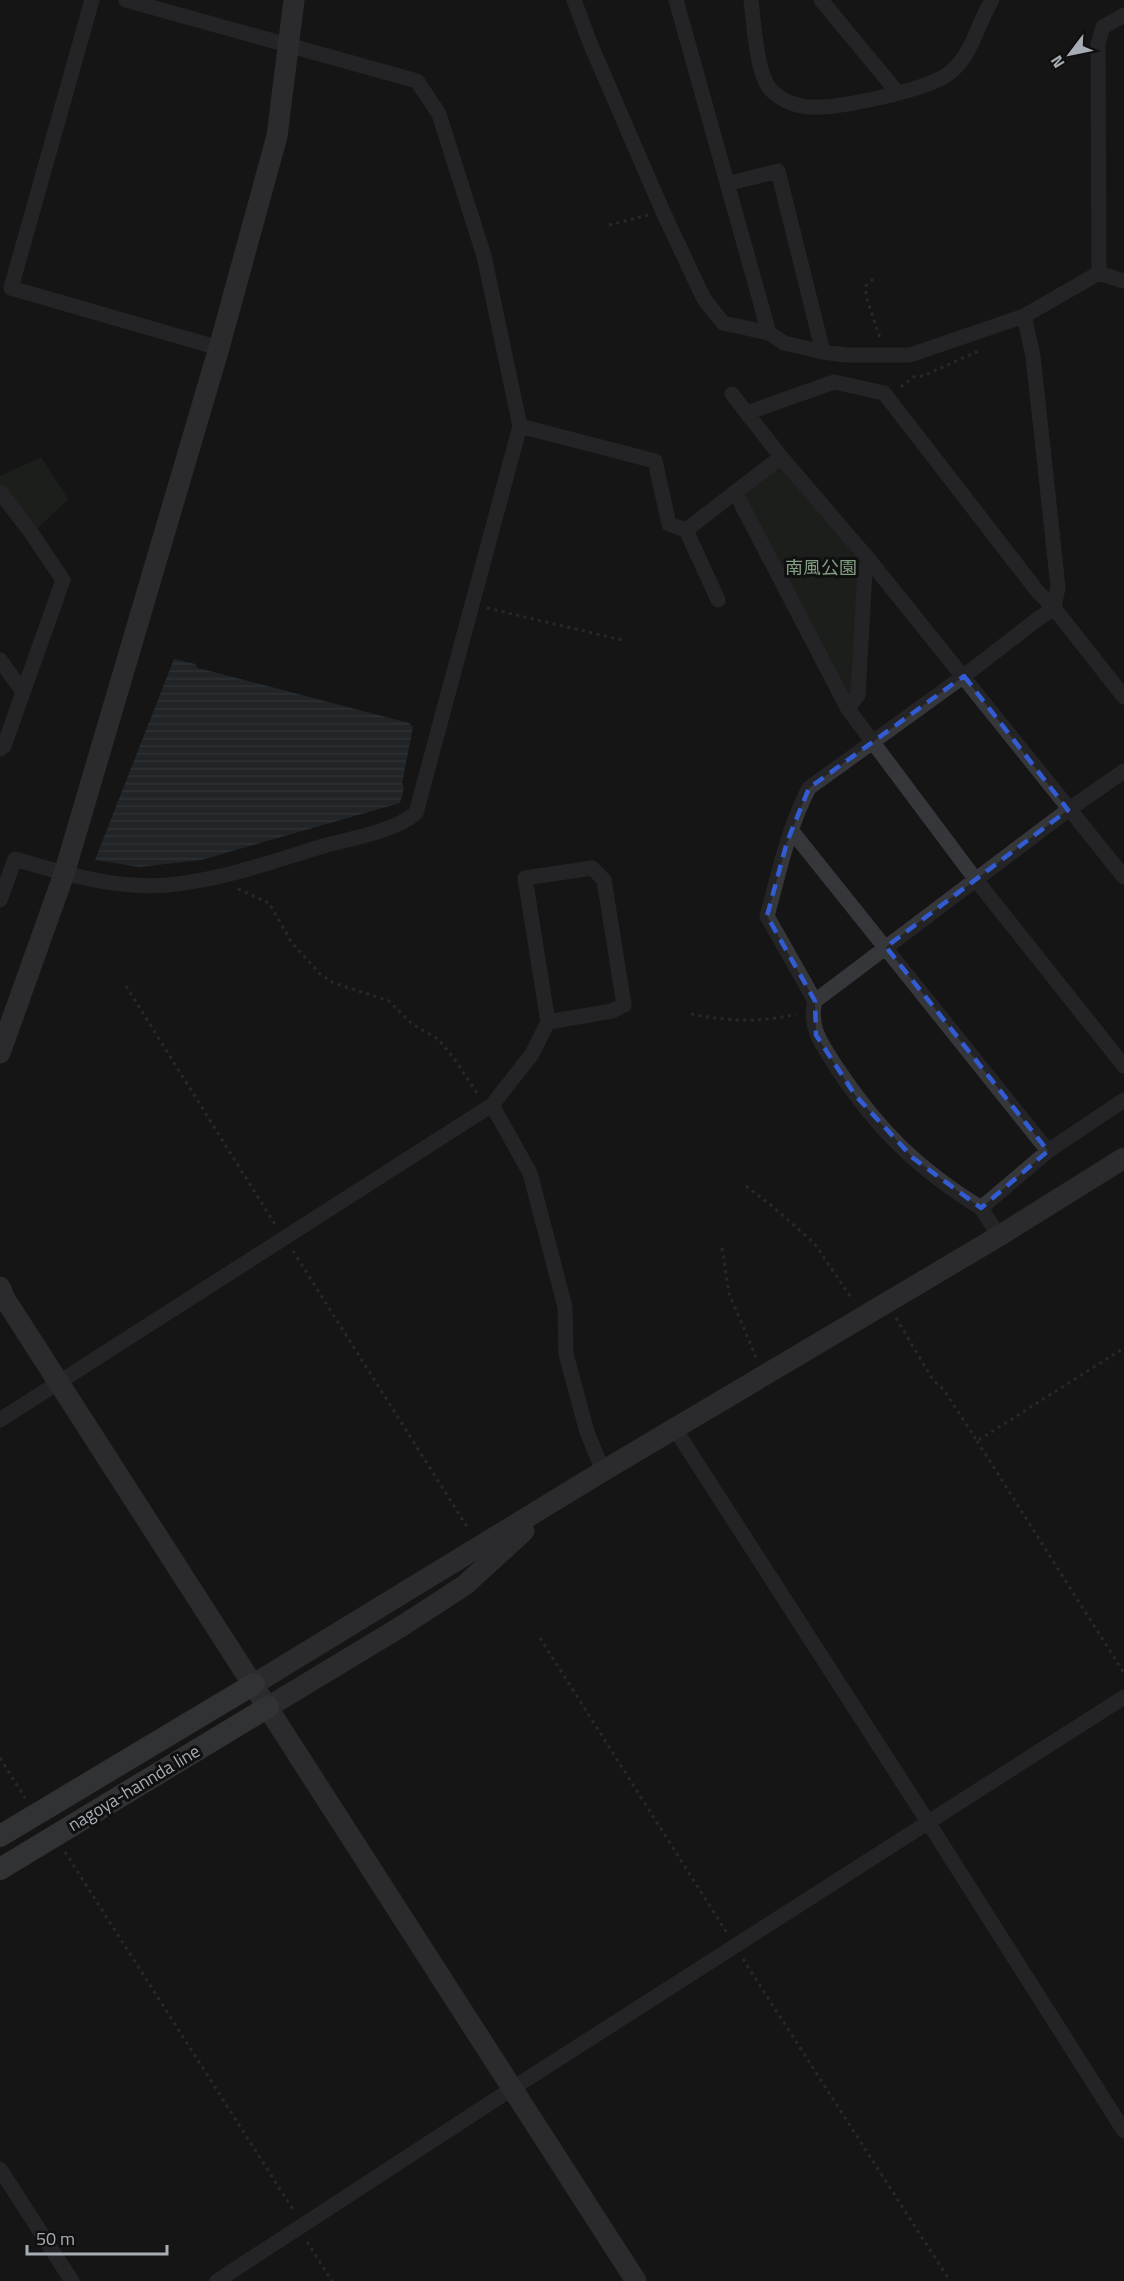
<svg xmlns="http://www.w3.org/2000/svg" width="1124" height="2281" font-family="'Titillium Web','Noto Sans JP',sans-serif">
<style>
.park{fill:#222822}
.water{fill:url(#water-rules)}
.lines{fill:none;stroke-linecap:round;stroke-linejoin:round}
.path{stroke:#3c3e42;stroke-width:3;stroke-dasharray:3 4.5;stroke-linecap:butt}
.street{stroke:#36373b;stroke-width:15}
.secondary{stroke:#45464b;stroke-width:21}
.primary{stroke:#53545a;stroke-width:22}
.marked{fill:none;stroke:#325cd3;stroke-width:4.5;stroke-dasharray:12 8;stroke-linejoin:round}
.labels{text-anchor:middle;stroke-width:6;stroke-linejoin:round;paint-order:stroke}
.park-label{font-size:18px;fill:#819e82;stroke:#101011}
.street-label{font-size:18px;fill:#a8adb5;stroke:#101011}
</style>
<defs>
<pattern id="water-rules" width="6" height="5" patternUnits="userSpaceOnUse" patternTransform="scale(1.5)"><rect width="6" height="5" fill="#2f383e"/><path d="M0 2.5h6" fill="none" stroke="#4a5258"/></pattern>
</defs>
<rect width="100%" height="100%" fill="#151516"/>
<path class="park" d="M 41,457 L 68,499 L 32,534 L 0,492 L 0,476 Z
M 781,457 L 870,561 L 858,695 L 848,709 L 735,492 Z"/>
<path class="water" d="M 174,659 L 195,664 L 198,668 L 409,723 L 413,727 L 402,783 L 404,788 L 400,803 L 201,860 L 139,867 L 95,860 Z"/>
<g class="lines">
<path class="path" d="M 609,225 L 648,215
M 873,279 L 866,286 L 866,296 L 880,338
M 901,387 L 913,377 L 923,376 L 981,350
M 487,608 L 622,640
M 238,889 L 269,903 L 292,943 L 321,975 L 334,983 L 389,1001 L 412,1024 L 438,1039 L 453,1057 L 479,1096
M 126,986 L 276,1226
M 691,1014 C 727,1021 760,1023 796,1014
M 746,1186 L 772,1206 L 814,1243 L 852,1299
M 722,1248 L 729,1293 L 756,1357
M 293,1251 L 469,1530
M 896,1318 L 933,1380 L 944,1390 L 977,1441 L 1124,1348
M 977,1441 L 1124,1673
M 540,1638 L 727,1933
M 0,1758 L 25,1798
M 65,1852 L 294,2211
M 743,1959 L 950,2281
M 307,2242 L 332,2281"/>
<path class="street" d="M 92,0 L 11,288 L 219,348
M 574,0 L 590,43 L 663,212 L 704,299 L 723,323 L 769,333 L 784,343 L 823,352 L 845,355 L 910,355 L 1024,316 L 1099,273
M 676,0 L 769,333
M 751,0 C 754,23 756,71 770,89 C 780,100 797,107 811,107 C 837,109 927,90 948,74 C 972,57 977,24 992,0
M 821,0 L 898,93
M 727,184 L 778,171 L 823,352
M 1099,273 L 1098,44 L 1103,27 L 1124,15
M 1099,273 L 1124,281
M 732,394 L 781,457 L 870,561 L 865,570 L 858,695 L 848,709
M 749,415 L 755,410 L 834,382 L 884,393 L 1038,592 L 1054,608 L 1124,697
M 520,426 L 655,461 L 669,524 L 686,530 L 781,457
M 0,492 L 32,534 L 63,580 L 4,746 L 0,749
M 735,492 L 848,709 L 976,880 L 1124,1066
M 686,530 L 718,600
M 870,561 L 1124,877
M 0,660 L 23,692
M 791,830 L 1048,1151
M 0,900 L 15,859 C 65,874 115,889 167,885 C 220,881 276,860 327,845 C 354,838 395,831 416,813 L 520,426 L 484,256 L 439,114 L 417,81 L 126,0
M 815,1001 L 1068,810 L 1124,771
M 492,1105 L 530,1173 L 565,1307 L 566,1354 L 587,1432 L 603,1471
M 981,1208 C 918,1169 878,1130 837,1068 C 823,1046 808,1028 815,1001 L 767,916 C 779,873 788,828 809,788 L 964,676 L 1035,621 L 1054,608 L 1058,587 L 1033,356 L 1024,316
M 999,1236 L 981,1208 L 1048,1151 L 1124,1100
M 0,1420 L 492,1105 L 532,1054 L 548,1022 L 612,1011 L 624,1005 L 604,880 L 592,868 L 525,878 L 548,1022
M 675,1429 L 928,1822 L 1124,2131
M 0,2169 L 72,2281
M 217,2281 L 513,2088 L 1124,1697"/>
<path class="secondary" d="M 0,1053 L 64,874 L 219,348 L 277,136 L 294,0
M 0,1287 L 5,1299 L 636,2281
M 254,1684 L 603,1471 L 999,1236 L 1124,1158
M 268,1707 L 402,1626 L 465,1585 L 524,1531"/>
<path class="primary" d="M 0,1836 L 254,1684
M 0,1869 L 268,1707"/>
</g>
<path d="M0 0H1124V2281H0ZM 964,676 L 1068,810 L 886,947 L 1048,1151 L 981,1208 L 913,1158 L 855,1095 L 816,1035 L 815,1001 L 767,916 L 787,842 L 809,788 Z" fill="#151516" fill-opacity=".55" fill-rule="evenodd"/>
<path class="marked" d="M 964,676 L 1068,810 L 886,947 L 1048,1151 L 981,1208 L 913,1158 L 855,1095 L 816,1035 L 815,1001 L 767,916 L 787,842 L 809,788 Z"/>
<g class="labels">
<g class="park-label">
<text x="821" y="574">南風公園</text>
</g>
<g class="street-label">
<text transform="translate(134 1788) rotate(-31)" y="6">nagoya-hannda line</text>
</g>
</g>
<g transform="translate(1070 54) rotate(238)" stroke="#101011" stroke-width="4.5" paint-order="stroke">
<path d="M0-4.5L10 22L0 15L-10 22Z" fill="#a8adb5"/>
<text y="-9" font-size="16" font-weight="bold" text-anchor="middle" fill="#a8adb5">N</text>
</g>
<path d="M27 2245v9h140v-9" fill="none" stroke="#a8adb5" stroke-width="3"/>
<text x="36" y="2245" font-size="18" fill="#a8adb5" stroke="#101011" stroke-width="4.5" paint-order="stroke">50 m</text>
</svg>
